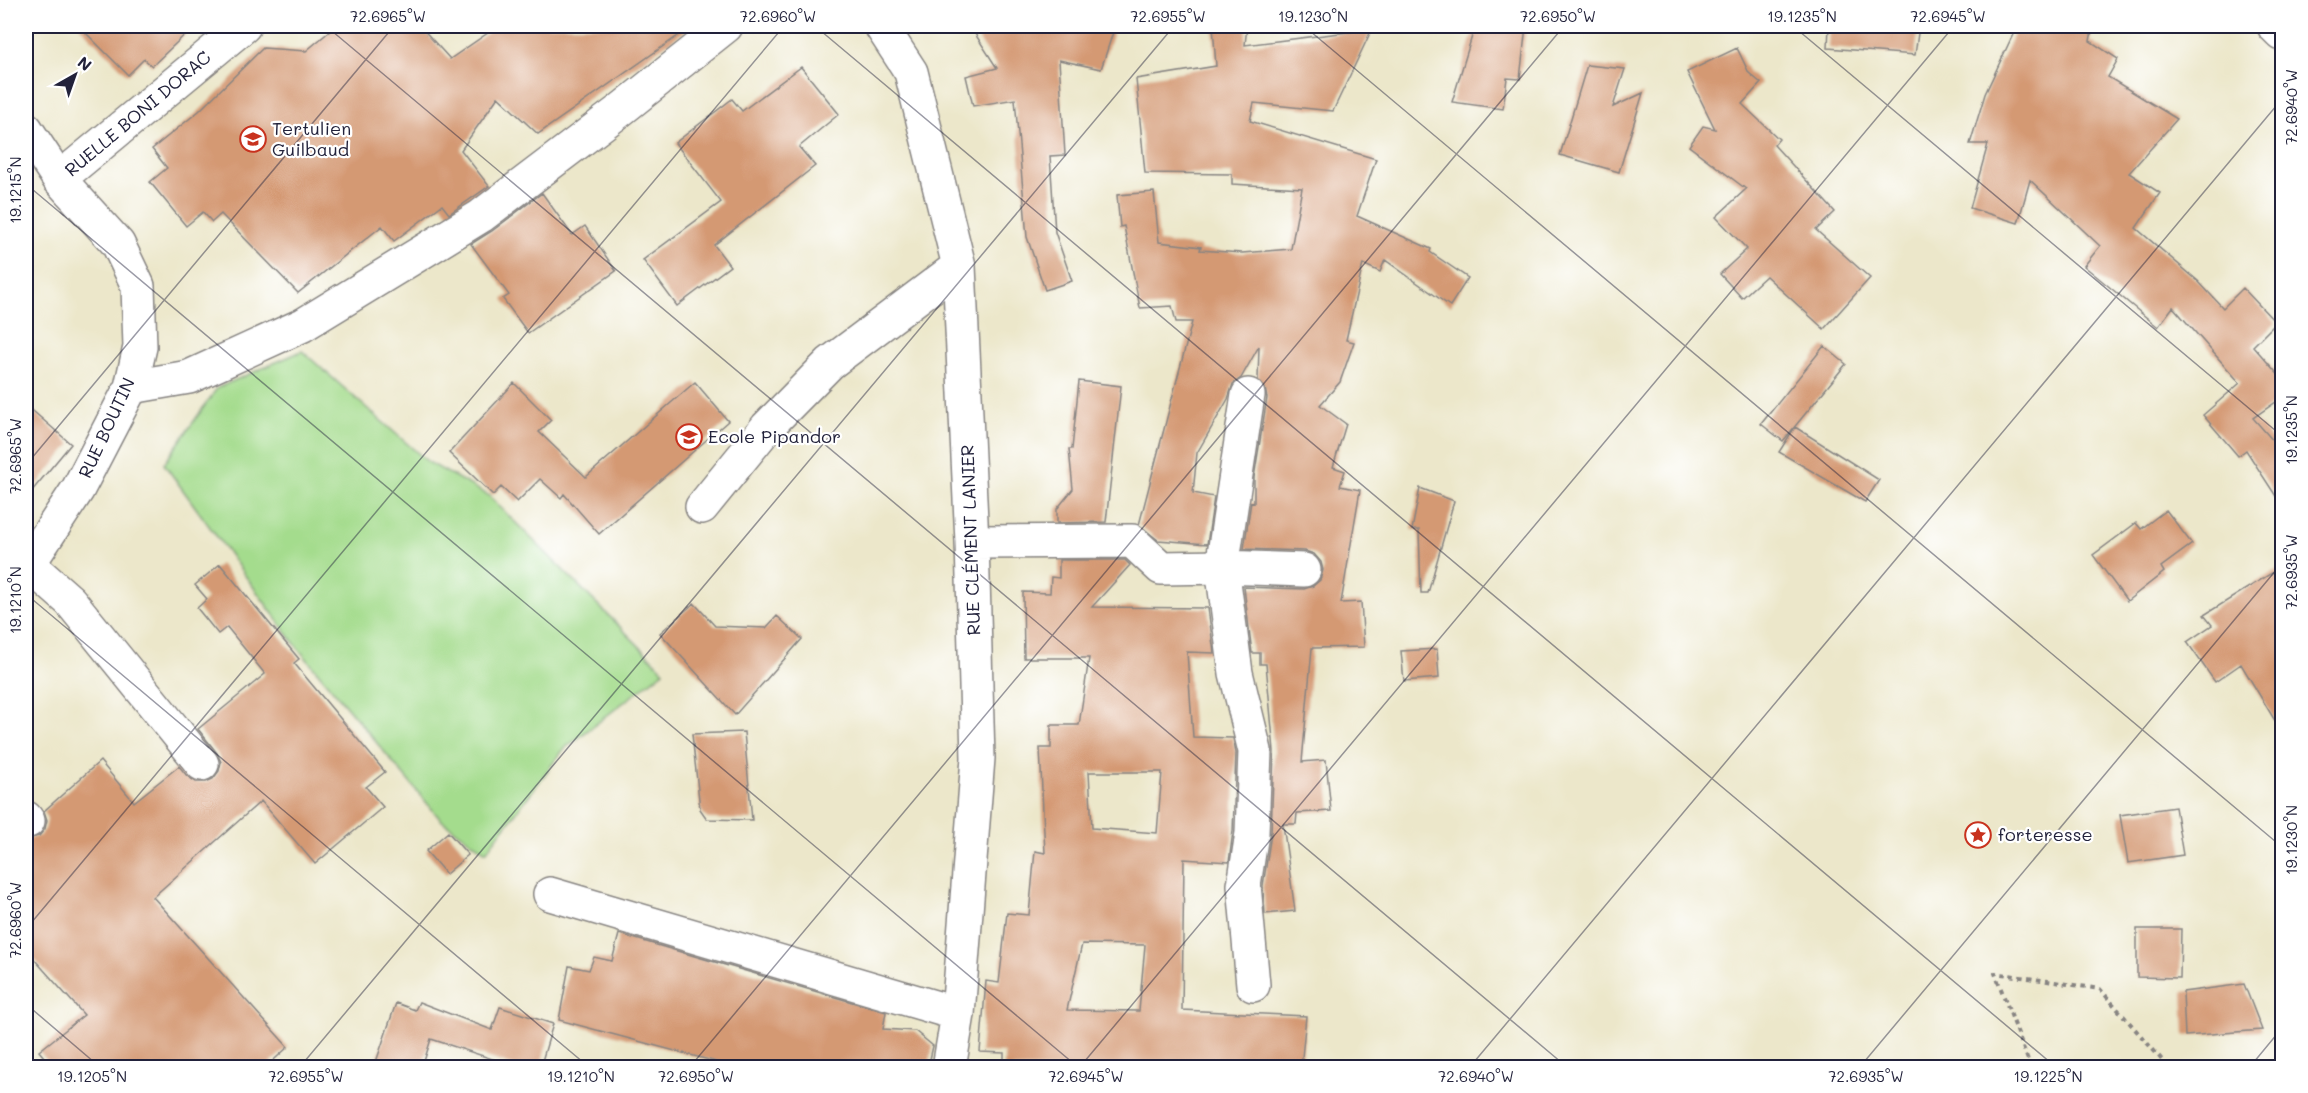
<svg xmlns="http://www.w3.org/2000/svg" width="2308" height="1093" font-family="Mali,sans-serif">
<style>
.green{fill:#a4dc8d;stroke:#637f64;stroke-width:1.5}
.building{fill:#d49973;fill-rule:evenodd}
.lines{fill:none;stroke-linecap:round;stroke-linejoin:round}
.minor-casing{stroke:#878482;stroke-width:36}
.path{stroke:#878482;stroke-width:4;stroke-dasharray:4.5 4.5;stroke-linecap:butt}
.minor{stroke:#fff;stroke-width:33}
.ticks{fill:none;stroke:#22223b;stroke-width:1.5;stroke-opacity:0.45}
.labels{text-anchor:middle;stroke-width:4.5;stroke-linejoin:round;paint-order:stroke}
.street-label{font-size:18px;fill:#22223b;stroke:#fff}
.poi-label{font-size:18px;fill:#22223b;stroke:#fff;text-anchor:start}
.neatline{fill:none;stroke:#22223b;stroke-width:2}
.ticks-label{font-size:15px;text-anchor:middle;fill:#22223b}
</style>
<rect width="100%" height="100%" fill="#fff"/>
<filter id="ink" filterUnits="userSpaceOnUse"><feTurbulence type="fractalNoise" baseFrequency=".0167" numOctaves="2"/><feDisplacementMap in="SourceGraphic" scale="12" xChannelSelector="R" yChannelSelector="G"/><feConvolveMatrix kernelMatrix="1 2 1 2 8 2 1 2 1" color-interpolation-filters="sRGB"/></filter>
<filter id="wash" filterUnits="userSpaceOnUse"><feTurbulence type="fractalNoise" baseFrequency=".008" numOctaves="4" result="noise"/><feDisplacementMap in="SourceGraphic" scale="24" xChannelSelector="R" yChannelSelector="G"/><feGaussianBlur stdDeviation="1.35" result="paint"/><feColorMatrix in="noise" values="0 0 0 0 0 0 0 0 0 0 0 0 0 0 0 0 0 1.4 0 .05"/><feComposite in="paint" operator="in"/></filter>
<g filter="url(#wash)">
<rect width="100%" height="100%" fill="#ece7ca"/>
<path class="green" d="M 302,351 L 428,462 L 488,495 L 664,671 L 564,749 L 486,852 L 441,820 L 297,647 L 164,464 L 217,388 Z"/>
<g id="blocks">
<path class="building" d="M 79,26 L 194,26 L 152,66 L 144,59 L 128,75 Z
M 336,26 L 420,26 L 450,59 L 498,26 L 692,26 L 538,134 L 498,97 L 461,150 L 489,186 L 449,214 L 442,205 L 394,241 L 382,226 L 298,293 L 221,214 L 212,222 L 203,212 L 186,226 L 150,182 L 167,168 L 152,149 L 199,111 L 263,48 L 306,51 Z
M 970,26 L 1115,26 L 1101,69 L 1059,60 L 1065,155 L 1050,156 L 1055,232 L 1072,281 L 1045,290 L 1027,237 L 1015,99 L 973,106 L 966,76 L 997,68 Z
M 1213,26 L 1247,26 L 1245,45 L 1372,29 L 1333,111 L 1254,103 L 1250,121 L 1376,159 L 1357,216 L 1431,249 L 1430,252 L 1468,278 L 1450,306 L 1385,260 L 1380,272 L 1363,264 L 1346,340 L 1354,342 L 1340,382 L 1320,405 L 1346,424 L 1333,467 L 1345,471 L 1340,486 L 1360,490 L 1341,603 L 1361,602 L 1364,647 L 1312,648 L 1302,762 L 1326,760 L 1331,811 L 1297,813 L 1296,824 L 1283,824 L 1295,911 L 1265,914 L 1263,886 L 1271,834 L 1274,751 L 1266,664 L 1260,664 L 1260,653 L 1252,653 L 1244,587 L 1304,589 L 1313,586 L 1320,580 L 1323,570 L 1321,562 L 1314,554 L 1305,551 L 1244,549 L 1251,502 L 1254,503 L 1254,478 L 1267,398 L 1265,388 L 1258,380 L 1259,346 L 1241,378 L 1233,384 L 1228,399 L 1197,453 L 1193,493 L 1214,497 L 1207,544 L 1158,540 L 1139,525 L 1192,322 L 1176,322 L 1172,306 L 1140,308 L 1124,226 L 1120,227 L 1117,195 L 1154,192 L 1159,242 L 1201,247 L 1200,250 L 1242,253 L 1291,249 L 1302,188 L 1232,184 L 1232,174 L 1145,173 L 1136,79 L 1216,66 Z
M 1475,26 L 1526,26 L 1520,79 L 1507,78 L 1503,109 L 1452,102 Z
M 1829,26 L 1919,26 L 1915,55 L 1828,48 Z
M 2017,26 L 2093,26 L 2090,41 L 2118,59 L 2108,77 L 2177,119 L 2129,173 L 2160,193 L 2136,228 L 2198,281 L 2223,308 L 2243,288 L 2276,323 L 2253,346 L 2283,380 L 2283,397 L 2253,418 L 2283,452 L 2283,507 L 2246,450 L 2238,456 L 2203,415 L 2240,383 L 2173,307 L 2158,327 L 2084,266 L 2100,246 L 2030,180 L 2018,223 L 1970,208 L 1988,144 L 1970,144 L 1985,94 Z
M 1737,48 L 1749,73 L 1761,83 L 1742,104 L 1779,139 L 1774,145 L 1835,212 L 1816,230 L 1870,278 L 1824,329 L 1766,276 L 1742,298 L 1720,274 L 1747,249 L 1716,217 L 1746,189 L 1689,146 L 1703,126 L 1715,129 L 1687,72 Z
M 1587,65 L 1625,69 L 1613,107 L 1643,93 L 1619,172 L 1560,155 Z
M 801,67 L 839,114 L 799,147 L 815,166 L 714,245 L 730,266 L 677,306 L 643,260 L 721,202 L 675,143 L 732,99 L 742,111 Z
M 542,193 L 572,235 L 585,226 L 616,271 L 528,333 L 503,299 L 509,295 L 471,244 L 492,231 Z
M 1824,346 L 1846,364 L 1783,441 L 1761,424 Z
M 1079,381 L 1121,386 L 1106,522 L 1057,523 L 1057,509 L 1073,489 L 1069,449 L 1072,449 Z
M 695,382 L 728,421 L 599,534 L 564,494 L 561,498 L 540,479 L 517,502 L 501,487 L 493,495 L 449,453 L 514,383 L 551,420 L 539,432 L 586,477 Z
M 26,405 L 71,444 L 26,498 Z
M 1795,427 L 1879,480 L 1865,502 L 1779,452 Z
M 1420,488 L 1454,501 L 1428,593 L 1421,593 L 1419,530 L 1412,530 Z
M 2166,510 L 2192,544 L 2161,567 L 2164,572 L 2127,601 L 2093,555 L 2136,523 L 2141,529 Z
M 1059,560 L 1125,560 L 1130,565 L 1092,607 L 1208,608 L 1214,653 L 1187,652 L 1193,737 L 1233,738 L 1236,753 L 1233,831 L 1229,862 L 1184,859 L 1182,1010 L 1306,1016 L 1301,1068 L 1232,1063 L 1232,1068 L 1004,1068 L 1004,1053 L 980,1052 L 986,981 L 999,983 L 1007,913 L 1029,915 L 1035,851 L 1045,853 L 1040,748 L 1051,748 L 1051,725 L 1079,725 L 1089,658 L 1024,658 L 1023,592 L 1050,593 L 1051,577 L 1059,578 ZM 1089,772 L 1162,772 L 1157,833 L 1092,828 ZM 1082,944 L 1145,945 L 1139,1011 L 1067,1010 Z
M 220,564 L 299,659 L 294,663 L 385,772 L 366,787 L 383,807 L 315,864 L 261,801 L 153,897 L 288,1047 L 265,1068 L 53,1068 L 39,1051 L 84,1015 L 26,950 L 26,839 L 39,836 L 45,829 L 47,820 L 44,811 L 100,761 L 134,802 L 179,766 L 187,776 L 196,782 L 206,782 L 213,779 L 219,771 L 221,762 L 217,753 L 198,729 L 265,674 L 227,627 L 218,634 L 197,608 L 207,599 L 195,585 Z
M 2283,566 L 2283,734 L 2241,664 L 2215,682 L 2187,642 L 2212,625 L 2204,615 Z
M 694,603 L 715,626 L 766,628 L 777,616 L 802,639 L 735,715 L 660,633 Z
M 1437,649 L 1439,678 L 1404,681 L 1401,651 Z
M 744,732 L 752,820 L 707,819 L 700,809 L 692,734 Z
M 2175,807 L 2183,855 L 2128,863 L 2120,815 Z
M 448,832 L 468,855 L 446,874 L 426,851 Z
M 2137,929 L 2181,929 L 2180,978 L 2137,977 Z
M 619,934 L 886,1012 L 883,1029 L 915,1031 L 933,1046 L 928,1068 L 739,1068 L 559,1020 L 569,966 L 589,970 L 594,957 L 612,961 Z
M 2244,984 L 2262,1030 L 2185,1036 L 2183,992 Z
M 419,1002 L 492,1030 L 500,1007 L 553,1024 L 540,1068 L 520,1068 L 431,1039 L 422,1068 L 374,1068 L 396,1003 L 415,1010 Z"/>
</g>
</g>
<g filter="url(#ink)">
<use href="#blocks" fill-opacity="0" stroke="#878482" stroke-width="1.5"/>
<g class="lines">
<g class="minor-casing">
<path id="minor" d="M 881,26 L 911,72 L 959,266 L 972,542 L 978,758 L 958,1014 L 949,1068
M 2274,26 L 2282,34
M 26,129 L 59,179 L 118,244 L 138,286 L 140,347 L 131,387 L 78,489 L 26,568
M 59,179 L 244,26
M 131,387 L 189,377 L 303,325 L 481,216 L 618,112 L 726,26
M 1248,395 L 1222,567 L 1236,673 L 1255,751 L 1252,833 L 1244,885 L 1253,985
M 702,507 L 767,427 L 830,363 L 959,266
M 972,542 L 1132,541 L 1161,568 L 1222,567 L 1304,570
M 28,564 L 70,601 L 202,764
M 26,818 L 28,821
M 550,894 L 958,1014"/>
</g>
<path class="path" d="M 2031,1068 L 1995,973 L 2100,989 L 2169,1068"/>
<use href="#minor" class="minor"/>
</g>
</g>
<path class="ticks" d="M 326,26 L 1568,1068M 815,26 L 2057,1068M 1304,26 L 2282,847M 1793,26 L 2282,436M 26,184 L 1079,1068M 26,465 L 394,26M 26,594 L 590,1068M 26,929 L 784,26M 26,1004 L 101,1068M 299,1068 L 1174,26M 689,1068 L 1564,26M 1079,1068 L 1954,26M 1469,1068 L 2282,99M 1859,1068 L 2282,563M 2249,1068 L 2282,1028"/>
<defs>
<g id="school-ring" transform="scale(1.35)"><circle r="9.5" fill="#fff" stroke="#c8321e" stroke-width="1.5"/><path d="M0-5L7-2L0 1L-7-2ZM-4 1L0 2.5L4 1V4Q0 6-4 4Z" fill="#c8321e"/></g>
<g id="sight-ring" transform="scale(1.35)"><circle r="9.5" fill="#fff" stroke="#c8321e" stroke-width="1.5"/><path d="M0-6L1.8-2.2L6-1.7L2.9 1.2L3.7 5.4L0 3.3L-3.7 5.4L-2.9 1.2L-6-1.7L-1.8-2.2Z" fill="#c8321e"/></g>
</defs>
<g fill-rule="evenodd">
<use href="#school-ring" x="253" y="139"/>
<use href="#school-ring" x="689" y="437"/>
<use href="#sight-ring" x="1978" y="835"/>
</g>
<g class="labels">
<g class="street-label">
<text transform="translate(138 114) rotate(-40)" y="6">RUELLE BONI DORAC</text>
<text transform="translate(107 428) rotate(-65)" y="6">RUE BOUTIN</text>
<text transform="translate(971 540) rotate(-92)" y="6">RUE CLÉMENT LANIER</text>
</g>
<g class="poi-label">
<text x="272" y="135">Tertulien<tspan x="272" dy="21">Guilbaud</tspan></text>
<text x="708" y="443">Ecole Pipandor</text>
<text x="1998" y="841">forteresse</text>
</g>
</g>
<rect width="2308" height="1093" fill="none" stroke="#fff" stroke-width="66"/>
<g transform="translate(75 75) rotate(40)" stroke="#ffffff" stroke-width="4.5" paint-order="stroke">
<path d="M0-4.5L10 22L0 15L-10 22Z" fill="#22223b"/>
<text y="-9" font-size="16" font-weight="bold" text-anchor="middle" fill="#22223b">N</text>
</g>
<rect x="33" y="33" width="2242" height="1027" class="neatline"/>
<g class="ticks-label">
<text x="388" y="22">72.6965°W</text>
<text x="778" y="22">72.6960°W</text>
<text x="1168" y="22">72.6955°W</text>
<text x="1313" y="22">19.1230°N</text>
<text x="1558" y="22">72.6950°W</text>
<text x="1802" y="22">19.1235°N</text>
<text x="1948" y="22">72.6945°W</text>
<text transform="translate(2292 107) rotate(-90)" y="5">72.6940°W</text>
<text transform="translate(16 190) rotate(-90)" y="5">19.1215°N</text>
<text transform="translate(2292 430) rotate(-90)" y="5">19.1235°N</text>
<text transform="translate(16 456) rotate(-90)" y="5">72.6965°W</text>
<text transform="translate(2292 572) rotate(-90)" y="5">72.6935°W</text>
<text transform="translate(16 600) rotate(-90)" y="5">19.1210°N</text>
<text transform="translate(2292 840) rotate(-90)" y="5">19.1230°N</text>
<text transform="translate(16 920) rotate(-90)" y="5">72.6960°W</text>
<text x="92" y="1082">19.1205°N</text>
<text x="306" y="1082">72.6955°W</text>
<text x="581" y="1082">19.1210°N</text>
<text x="696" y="1082">72.6950°W</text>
<text x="1086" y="1082">72.6945°W</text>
<text x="1476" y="1082">72.6940°W</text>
<text x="1866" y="1082">72.6935°W</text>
<text x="2048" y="1082">19.1225°N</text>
</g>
</svg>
